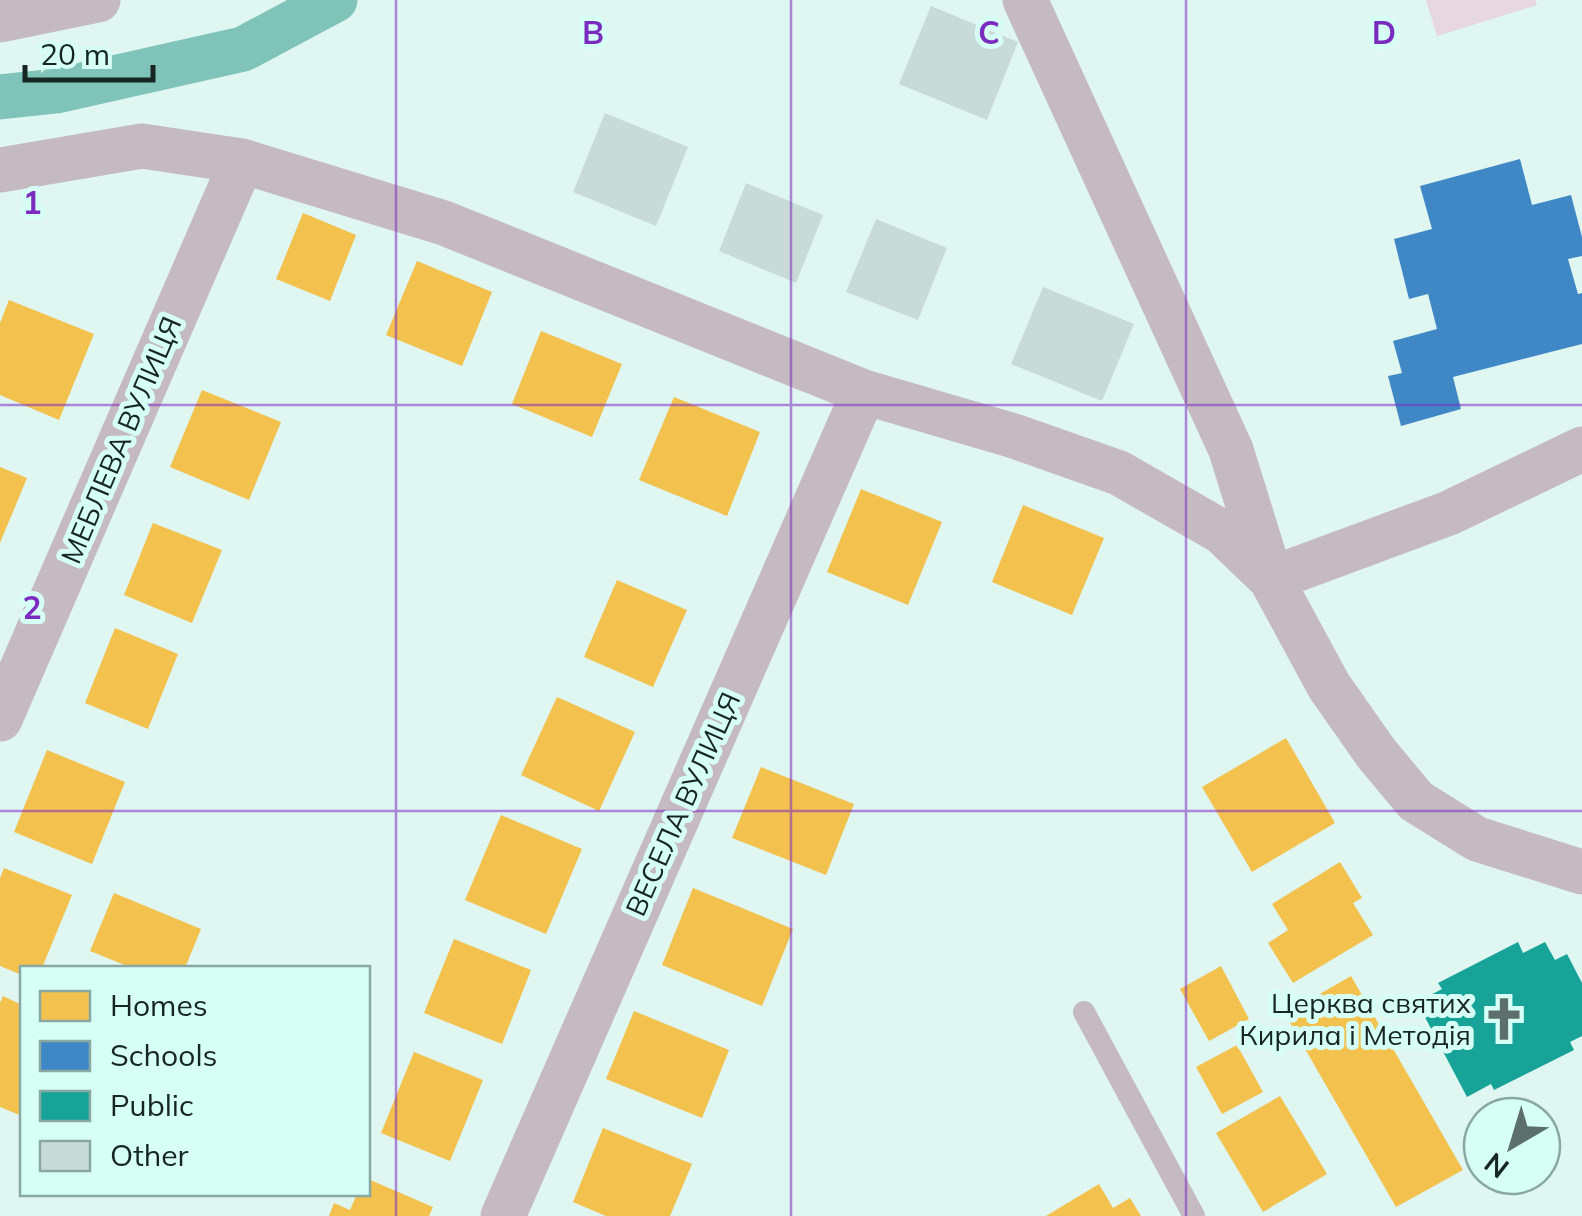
<svg xmlns="http://www.w3.org/2000/svg" width="1582" height="1216" font-family="Mulish,sans-serif">
<style>
.green{fill:#e7d8e0}
.homes{fill:#f2c14e}
.schools{fill:#3f88c5}
.public{fill:#17a398}
.lines{fill:none;stroke-linecap:round;stroke-linejoin:round}
.canal{stroke:#80c3b8;stroke-width:45}
.building{fill:#c9dbd7}
.service{stroke:#c6bac1;stroke-width:22}
.minor{stroke:#c6bac1;stroke-width:45}
.grid{fill:none;stroke:#7b2cbf;stroke-width:2.5;stroke-opacity:0.55}
.labels{text-anchor:middle;stroke-width:10;stroke-linejoin:round;paint-order:stroke}
.street-label{font-size:28px;fill:#172623;stroke:#d6fff6}
.poi-label{font-size:28px;fill:#172623;stroke:#d6fff6;text-anchor:end}
.grid-label{font-size:32px;text-anchor:middle;font-weight:bold;fill:#7b2cbf;stroke:#d6fff6;stroke-width:10;stroke-linejoin:round;paint-order:stroke}
</style>
<rect width="100%" height="100%" fill="#dff6f1"/>
<path class="green" d="M 1426,0 L 1535,0 L 1537,5 L 1437,36 Z"/>
<path class="homes" d="M 303,213 L 356,235 L 330,301 L 276,279 Z
M 417,261 L 492,292 L 462,366 L 386,335 Z
M 9,300 L 94,334 L 59,420 L 0,395 L 0,323 Z
M 541,331 L 622,364 L 592,437 L 512,404 Z
M 202,390 L 281,422 L 249,500 L 170,467 Z
M 674,397 L 760,432 L 727,516 L 639,480 Z
M 0,467 L 27,478 L 0,543 Z
M 861,489 L 942,522 L 908,605 L 827,572 Z
M 1023,505 L 1104,538 L 1072,615 L 992,582 Z
M 153,523 L 222,550 L 192,623 L 124,595 Z
M 617,580 L 687,610 L 653,687 L 584,657 Z
M 115,628 L 178,654 L 148,729 L 85,703 Z
M 557,697 L 635,732 L 599,811 L 521,775 Z
M 1286,738 L 1335,823 L 1252,872 L 1202,787 Z
M 47,750 L 125,782 L 92,864 L 14,832 Z
M 761,767 L 854,804 L 826,875 L 732,838 Z
M 501,815 L 582,849 L 546,934 L 465,900 Z
M 1340,862 L 1362,898 L 1353,903 L 1373,935 L 1293,983 L 1268,943 L 1288,930 L 1272,904 Z
M 4,868 L 72,895 L 42,968 L 22,968 L 22,975 L 0,966 L 0,878 Z
M 693,888 L 793,929 L 762,1006 L 662,965 Z
M 114,893 L 201,929 L 185,968 L 132,968 L 90,951 Z
M 454,939 L 531,970 L 502,1044 L 424,1013 Z
M 1221,966 L 1249,1019 L 1209,1041 L 1180,989 Z
M 1351,976 L 1463,1170 L 1396,1207 L 1285,1014 Z
M 3,996 L 22,1005 L 22,1116 L 0,1107 L 0,1003 Z
M 634,1011 L 729,1050 L 702,1118 L 606,1079 Z
M 1237,1045 L 1263,1092 L 1222,1114 L 1196,1067 Z
M 414,1052 L 483,1080 L 450,1161 L 381,1133 Z
M 1280,1096 L 1327,1174 L 1263,1212 L 1216,1133 Z
M 603,1128 L 692,1164 L 670,1216 L 606,1216 L 573,1202 Z
M 368,1179 L 433,1207 L 429,1216 L 329,1216 L 334,1203 L 350,1210 L 357,1194 L 368,1194 Z
M 1099,1184 L 1113,1208 L 1130,1198 L 1141,1216 L 1046,1216 Z"/>
<path class="schools" d="M 1520,159 L 1532,205 L 1571,195 L 1582,237 L 1582,256 L 1568,259 L 1578,294 L 1582,293 L 1582,344 L 1453,377 L 1461,409 L 1401,426 L 1388,376 L 1402,373 L 1393,341 L 1437,329 L 1428,294 L 1409,299 L 1394,239 L 1432,229 L 1420,186 Z"/>
<path class="public" d="M 1518,942 L 1523,953 L 1545,942 L 1555,960 L 1567,954 L 1582,983 L 1582,1036 L 1570,1042 L 1574,1050 L 1494,1090 L 1491,1084 L 1467,1097 L 1417,1002 L 1442,989 L 1438,983 Z"/>
<g class="lines">
<path class="canal" d="M 0,97 L 56,91 L 243,49 L 335,0"/>
</g>
<path class="building" d="M 931,6 L 1018,42 L 987,120 L 899,84 Z
M 605,113 L 688,147 L 656,226 L 573,192 Z
M 746,183 L 823,215 L 796,283 L 719,251 Z
M 876,219 L 947,248 L 918,320 L 846,292 Z
M 1043,287 L 1134,324 L 1102,401 L 1011,364 Z"/>
<g class="lines">
<path class="service" d="M 1084,1012 L 1194,1216"/>
<path class="minor" d="M 1025,0 L 1231,450 L 1271,579 L 1449,513 L 1582,449
M 0,20 L 98,0
M 0,170 L 142,146 L 242,161 L 444,223 L 864,392 L 1014,436 L 1119,473 L 1222,532 L 1271,579 L 1329,686 L 1376,753 L 1416,801 L 1477,839 L 1582,872
M 0,719 L 242,161
M 503,1216 L 864,392"/>
</g>
<path class="grid" d="M 396,0 L 396,1216M 791,0 L 791,1216M 1186,0 L 1186,1216M 0,405 L 1582,405M 0,811 L 1582,811"/>
<defs>
<g id="church-bare" transform="scale(3.45)"><path d="M-1.2-6h2.4v3.5h3.3v2.4h-3.3V6h-2.4V-.1h-3.3v-2.4h3.3Z" fill="#5d6f6b" stroke="#d6fff6" stroke-width="2.5" paint-order="stroke"/></g>
</defs>
<g fill-rule="evenodd">
<use href="#church-bare" x="1504" y="1019"/>
</g>
<g class="labels">
<g class="street-label">
<text transform="translate(121 440) rotate(-67)" y="10">МЕБЛЕВА ВУЛИЦЯ</text>
<text transform="translate(683 804) rotate(-66)" y="10">ВЕСЕЛА ВУЛИЦЯ</text>
</g>
<g class="poi-label">
<text x="1471" y="1013">Церква святих<tspan x="1471" dy="32">Кирила і Методія</tspan></text>
</g>
</g>
<g class="grid-label">
<text x="593" y="44">B</text>
<text x="989" y="44">C</text>
<text x="1384" y="44">D</text>
<text x="32" y="214">1</text>
<text x="32" y="619">2</text>
</g>
<rect x="20" y="966" width="350" height="230" fill="#d6fff6" stroke="#8aa8a2" stroke-width="2.5"/>
<rect x="40" y="991" width="50" height="30" fill="#f2c14e" stroke="#8aa8a2" stroke-width="2.5"/>
<text x="110" y="1016" font-size="30" fill="#172623">Homes</text>
<rect x="40" y="1041" width="50" height="30" fill="#3f88c5" stroke="#8aa8a2" stroke-width="2.5"/>
<text x="110" y="1066" font-size="30" fill="#172623">Schools</text>
<rect x="40" y="1091" width="50" height="30" fill="#17a398" stroke="#8aa8a2" stroke-width="2.5"/>
<text x="110" y="1116" font-size="30" fill="#172623">Public</text>
<rect x="40" y="1141" width="50" height="30" fill="#c9dbd7" stroke="#8aa8a2" stroke-width="2.5"/>
<text x="110" y="1166" font-size="30" fill="#172623">Other</text>
<g transform="translate(1512 1146) rotate(218)"><circle r="48" fill="#d6fff6" stroke="#8aa8a2" stroke-width="2.5"/>
<path d="M0-8L18 38L0 25L-18 38Z" fill="#5d6f6b"/>
<text y="-15" font-size="28" font-weight="bold" text-anchor="middle" fill="#172623">N</text>
</g>
<path d="M25 65v15h128v-15" fill="none" stroke="#172623" stroke-width="5"/>
<text x="40" y="65" font-size="30" fill="#172623" stroke="#d6fff6" stroke-width="8" paint-order="stroke">20 m</text>
</svg>
